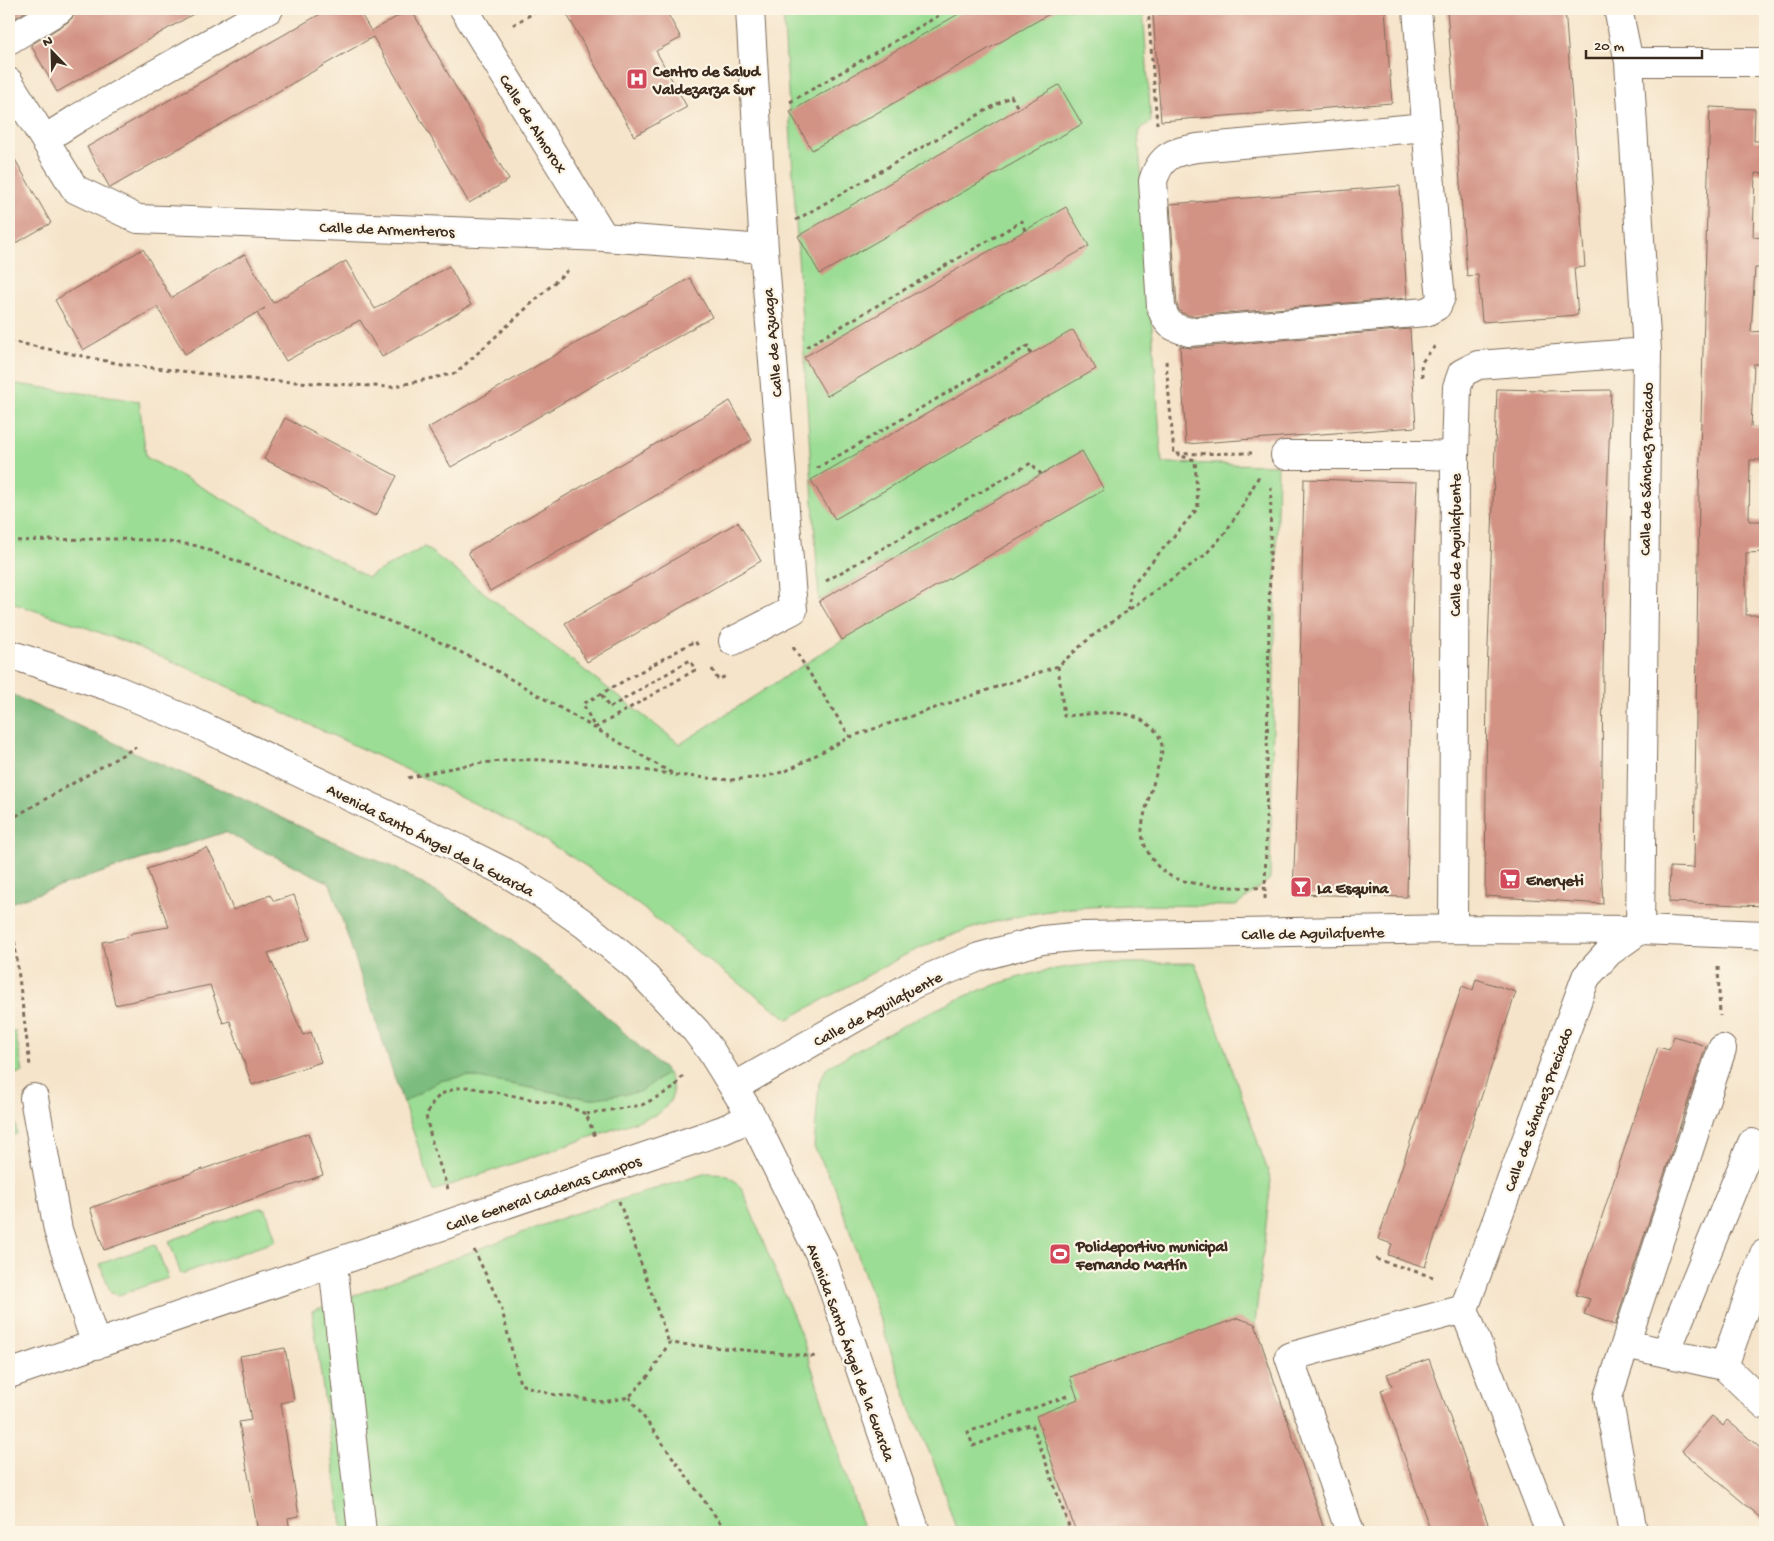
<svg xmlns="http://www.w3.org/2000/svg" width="1774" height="1541" font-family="'Gochi Hand',sans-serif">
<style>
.green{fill:#9bdd94;stroke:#6b8459}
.forest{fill:#7cbc7e;stroke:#5c734e}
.building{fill:#d29284}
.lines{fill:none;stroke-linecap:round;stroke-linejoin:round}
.minor-casing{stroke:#7c6b5a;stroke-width:30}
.path{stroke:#7c6b5a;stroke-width:3;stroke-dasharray:4 4;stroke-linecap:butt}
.minor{stroke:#fff;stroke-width:28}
.labels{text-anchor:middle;stroke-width:4.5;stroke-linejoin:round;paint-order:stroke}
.poi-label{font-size:16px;font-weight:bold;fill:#3b2a1e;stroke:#fcf5e5;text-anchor:start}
.street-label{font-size:16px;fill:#3b2a1e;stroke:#fcf5e5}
</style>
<rect width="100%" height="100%" fill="#fcf5e5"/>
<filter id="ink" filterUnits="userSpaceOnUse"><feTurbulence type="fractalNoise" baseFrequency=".02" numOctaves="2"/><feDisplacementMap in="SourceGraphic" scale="10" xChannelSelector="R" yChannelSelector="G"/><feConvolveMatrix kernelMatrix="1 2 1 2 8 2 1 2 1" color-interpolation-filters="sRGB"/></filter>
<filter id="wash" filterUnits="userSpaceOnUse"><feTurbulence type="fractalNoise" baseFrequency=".0096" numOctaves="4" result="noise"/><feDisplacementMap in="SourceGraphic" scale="20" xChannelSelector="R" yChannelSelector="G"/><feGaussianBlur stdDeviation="1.12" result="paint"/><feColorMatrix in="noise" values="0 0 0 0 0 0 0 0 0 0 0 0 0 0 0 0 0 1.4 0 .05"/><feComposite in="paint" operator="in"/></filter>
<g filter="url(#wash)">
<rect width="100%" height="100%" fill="#f5e4ca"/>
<path class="green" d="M 783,9 L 1143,9 L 1151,122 L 1142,127 L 1138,133 L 1162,463 L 1278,465 L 1270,879 L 1236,906 L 1125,905 L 1071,908 L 1029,914 L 986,924 L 945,937 L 905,955 L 788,1019 L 693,949 L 644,909 L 586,866 L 533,833 L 414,773 L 181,665 L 130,644 L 82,626 L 9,602 L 9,383 L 139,401 L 146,457 L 367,577 L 425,547 L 680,744 L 842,640 L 1082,451 L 994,500 L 819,601 Z
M 9,702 L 36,711 L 236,796 L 320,836 L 397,869 L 483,920 L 571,985 L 668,1073 C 676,1093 675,1099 658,1114 L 433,1191 L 330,883 L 225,832 L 9,903 Z
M 1109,963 L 1195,963 L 1271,1180 L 1255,1324 L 1325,1532 L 957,1532 L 935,1465 L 910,1408 L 834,1185 L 814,1147 L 819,1083 L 827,1067 C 898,1028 969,986 1049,970 C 1069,966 1090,965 1109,963 Z
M 15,1031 L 23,1072 L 9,1075 L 9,1032 Z
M 9,1089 L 17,1134 L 9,1136 Z
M 707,1173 C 726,1173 730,1175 742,1189 L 803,1340 L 864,1532 L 343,1532 L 312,1311 L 570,1215 Z
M 259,1208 L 266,1209 L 276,1241 L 181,1274 L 169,1241 Z
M 155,1244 L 168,1278 L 119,1295 L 111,1293 L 100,1264 Z"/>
<path class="forest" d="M 9,693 L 153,761 L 236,796 L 320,836 L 397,869 L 483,920 L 571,984 L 668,1073 L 639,1092 L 589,1099 L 467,1076 L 439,1081 L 403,1103 L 330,883 L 225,832 L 9,903 Z"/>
<g id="blocks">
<path class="building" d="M 10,9 L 30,9 L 15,18 Z
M 76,9 L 202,9 L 57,92 L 31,45 L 68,22 L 74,16 Z
M 329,9 L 358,9 L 371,31 L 411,9 L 509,180 L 469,203 L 373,37 L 110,188 L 87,147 Z
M 564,9 L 665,9 L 681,38 L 656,51 L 687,107 L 634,136 Z
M 967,9 L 1058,9 L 812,150 L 790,112 Z
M 1227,9 L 1385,9 L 1392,103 L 1161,121 L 1153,15 Z
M 1447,9 L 1565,9 L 1585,267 L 1574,268 L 1578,315 L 1482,322 L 1478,275 L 1467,276 Z
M 1059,85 L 1082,124 L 820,274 L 798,236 Z
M 1710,107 L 1755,109 L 1754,141 L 1765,141 L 1765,174 L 1755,173 L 1753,237 L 1765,238 L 1765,268 L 1755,268 L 1751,332 L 1765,331 L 1765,364 L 1754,364 L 1751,427 L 1765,426 L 1765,460 L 1750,460 L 1749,521 L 1765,521 L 1765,552 L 1746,553 L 1746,615 L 1765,615 L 1765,906 L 1669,902 L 1670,867 L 1694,868 L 1699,490 Z
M 9,149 L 51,223 L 9,247 Z
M 1400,186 L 1407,298 L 1191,316 L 1182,313 L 1179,310 L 1177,305 L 1170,204 Z
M 1066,207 L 1089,246 L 827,396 L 804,357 Z
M 143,249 L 171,298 L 245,254 L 273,303 L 346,261 L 375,309 L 449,266 L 471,305 L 382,357 L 360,320 L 286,361 L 257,313 L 265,308 L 185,354 L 157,307 L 83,350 L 55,300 Z
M 690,278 L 712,317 L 451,467 L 428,428 Z
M 1410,329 L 1416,427 L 1186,444 L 1180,346 L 1190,348 Z
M 1073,330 L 1096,369 L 835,519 L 811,480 Z
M 1497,389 L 1542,390 L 1542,391 L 1611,390 L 1604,581 L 1601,867 L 1603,904 L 1485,896 L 1487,676 Z
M 730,401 L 752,440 L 490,591 L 468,552 Z
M 285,418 L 397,476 L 376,516 L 264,459 Z
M 1082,451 L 1104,490 L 842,640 L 819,601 Z
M 1304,479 L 1417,482 L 1413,581 L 1407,897 L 1293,894 L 1298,767 Z
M 738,522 L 761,561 L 587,662 L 565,623 Z
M 207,848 L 215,862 L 233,910 L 270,895 L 274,901 L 294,895 L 310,939 L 268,953 L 303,1035 L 311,1032 L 321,1062 L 252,1085 L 230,1021 L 223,1023 L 210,985 L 115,1005 L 102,942 L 128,937 L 132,933 L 169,927 L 147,869 Z
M 1476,979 L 1516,992 L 1425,1267 L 1388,1255 L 1392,1244 L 1378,1239 L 1462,986 L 1473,990 Z
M 1674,1036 L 1706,1046 L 1615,1325 L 1584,1314 L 1590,1299 L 1576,1295 L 1658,1047 L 1669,1050 Z
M 308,1133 L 323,1175 L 104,1250 L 90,1208 Z
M 1238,1318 L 1255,1324 L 1325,1532 L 1076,1532 L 1036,1416 L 1078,1399 L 1070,1377 Z
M 285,1348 L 294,1400 L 281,1403 L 299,1516 L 288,1518 L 290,1532 L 258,1532 L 239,1422 L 251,1420 L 240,1356 Z
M 1429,1359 L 1491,1532 L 1431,1532 L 1381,1390 L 1392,1386 L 1387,1374 Z
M 1712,1416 L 1723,1425 L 1727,1420 L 1765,1452 L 1765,1521 L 1682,1451 Z"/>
</g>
</g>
<g filter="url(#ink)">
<use href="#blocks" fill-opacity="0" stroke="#7c6b5a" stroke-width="1"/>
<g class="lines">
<g class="minor-casing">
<path id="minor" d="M 464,9 L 604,237
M 1417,9 L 1437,261 L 1441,297 L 1437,306 L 1426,312 L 1189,332 C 1171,327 1167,325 1161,307 L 1153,181 C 1161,155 1173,152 1197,148 L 1426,127
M 9,40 L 60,9
M 1629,62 L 1765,62
M 9,82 L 75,189 L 138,219 L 604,237 L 764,249
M 45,139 L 78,118 L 269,9
M 1285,455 L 1425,455 L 1455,456
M 733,641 L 793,610 L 764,249 L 750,9
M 9,654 L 110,687 L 193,722 L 453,846 L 505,872 L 546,897 L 584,924 L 635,966 L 696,1031 L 711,1051 L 752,1117 L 824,1263 L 916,1532
M 1453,929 L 1455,456 L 1457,387 L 1462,373 L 1478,365 L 1647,352
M 734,1087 L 914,984 L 979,957 L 1042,940 L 1084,936 L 1453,929 L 1640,930 L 1765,935
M 34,1098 L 58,1230 L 96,1345
M 333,1264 L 362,1532
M 1626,1344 L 1724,1366 L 1765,1405
M 1666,1352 L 1752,1143
M 1724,1366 L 1764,1254
M 9,1374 L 723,1130 L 752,1117
M 1350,1532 L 1289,1357 L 1464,1309
M 1550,1532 L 1464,1309 L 1586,977 L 1609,952 L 1640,930 L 1647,352 L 1629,62 L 1618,9
M 1633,1532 L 1608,1397 L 1722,1049"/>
</g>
<path class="path" d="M 1148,9 L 1157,124
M 513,25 L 540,9
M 790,102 L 950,9
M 9,159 L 16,155
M 796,220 L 1011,96 L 1018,108
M 9,341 L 121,364 L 258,380 L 391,387 L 456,373 L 568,270
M 806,347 L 1022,221 L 1025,231
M 1166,361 L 1174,454 L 1252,453
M 1422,377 L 1421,363 L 1435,346
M 817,468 L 1028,346 L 1031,354
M 9,541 C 72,540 135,535 198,546 L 429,637 L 485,664 L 675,775 L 730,780 L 764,777 L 786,771 L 850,737 L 1058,666 L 1091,637 L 1205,555 L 1225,533 L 1243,505 L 1259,476
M 826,581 L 1031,463 L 1041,474
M 1128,610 L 1131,586 L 1198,508 L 1195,460 L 1177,455
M 793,647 L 850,737
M 1058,666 L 1064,716 C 1084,715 1109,710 1129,715 C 1144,719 1162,731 1162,748 C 1162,755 1159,763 1157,770 C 1153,787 1143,813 1142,829 C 1141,845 1154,866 1167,874 C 1190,888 1238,887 1264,888
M 712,669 L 718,680 L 728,675
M 602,695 L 609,708 L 690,660 L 695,670 L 595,728 L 583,704 L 695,641 L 698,646
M 408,778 C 439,770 469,764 501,761 C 558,756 616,767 672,774
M 9,820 L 136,747
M 1265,899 L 1271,485
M 9,910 L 15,945 L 30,1066
M 1718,967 L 1720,1016
M 586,1114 L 642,1105 L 674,1088 L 685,1073
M 448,1189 L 433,1146 L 426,1116 L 433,1102 L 441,1094 L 457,1088 L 468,1087 L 567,1106 L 586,1114 L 596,1139
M 619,1201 L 669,1343
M 474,1250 L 501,1306 L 520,1384 L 550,1394 L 604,1402 L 629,1397 L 651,1373 L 669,1343 L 819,1357
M 1376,1259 L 1433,1277
M 1067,1396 L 968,1432 L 973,1446 L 1032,1424 L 1071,1532
M 629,1397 L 727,1532"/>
<use href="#minor" class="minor"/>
</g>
</g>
<defs>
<g id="hospital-square" transform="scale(1.125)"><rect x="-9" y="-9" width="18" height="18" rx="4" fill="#d1495b" stroke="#fcf5e5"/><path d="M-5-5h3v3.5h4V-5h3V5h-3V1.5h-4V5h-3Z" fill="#fff"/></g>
<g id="supermarket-square" transform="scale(1.125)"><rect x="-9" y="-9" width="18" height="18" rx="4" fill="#d1495b" stroke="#fcf5e5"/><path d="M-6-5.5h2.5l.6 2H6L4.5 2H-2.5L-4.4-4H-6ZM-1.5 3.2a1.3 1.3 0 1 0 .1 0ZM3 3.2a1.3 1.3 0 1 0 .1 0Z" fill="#fff"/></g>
<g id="bar-square" transform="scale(1.125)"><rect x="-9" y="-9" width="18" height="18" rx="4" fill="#d1495b" stroke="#fcf5e5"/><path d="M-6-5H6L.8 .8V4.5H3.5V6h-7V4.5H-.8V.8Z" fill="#fff"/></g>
<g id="stadium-square" transform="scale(1.125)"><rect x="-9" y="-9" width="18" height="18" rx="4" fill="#d1495b" stroke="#fcf5e5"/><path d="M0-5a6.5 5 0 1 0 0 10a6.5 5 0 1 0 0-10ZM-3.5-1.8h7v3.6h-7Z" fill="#fff"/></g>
</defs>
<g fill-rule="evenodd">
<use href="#hospital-square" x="637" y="79"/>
<use href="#supermarket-square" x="1510" y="879"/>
<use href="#bar-square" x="1301" y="887"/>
<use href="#stadium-square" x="1060" y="1254"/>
</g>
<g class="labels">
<g class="poi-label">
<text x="653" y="76">Centro de Salud<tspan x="653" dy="18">Valdezarza Sur</tspan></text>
<text x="1526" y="885">Eneryeti</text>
<text x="1317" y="893">La Esquina</text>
<text x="1076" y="1251">Polideportivo municipal<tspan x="1076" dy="18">Fernando Martín</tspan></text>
</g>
<g class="street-label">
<text transform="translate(534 123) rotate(58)" y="6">Calle de Almorox</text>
<text transform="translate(387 228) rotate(2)" y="6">Calle de Armenteros</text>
<text transform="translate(771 343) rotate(-95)" y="6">Calle de Azuaga</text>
<text transform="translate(1645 469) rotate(-89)" y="6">Calle de Sánchez Preciado</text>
<text transform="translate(1454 545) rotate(-90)" y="6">Calle de Aguilafuente</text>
<text transform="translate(431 839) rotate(27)" y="6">Avenida Santo Ángel de la Guarda</text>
<text transform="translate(1313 932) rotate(-1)" y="6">Calle de Aguilafuente</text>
<text transform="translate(877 1008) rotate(-28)" y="6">Calle de Aguilafuente</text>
<text transform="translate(1537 1109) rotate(-70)" y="6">Calle de Sánchez Preciado</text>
<text transform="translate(543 1192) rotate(-19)" y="6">Calle General Cadenas Campos</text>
<text transform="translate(852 1352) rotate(70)" y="6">Avenida Santo Ángel de la Guarda</text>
</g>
</g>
<rect width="1774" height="1541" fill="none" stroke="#fcf5e5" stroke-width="30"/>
<g transform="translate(52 52) rotate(337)" stroke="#fcf5e5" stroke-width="4" paint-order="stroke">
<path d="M0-4L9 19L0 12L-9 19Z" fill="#3b2a1e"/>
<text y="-8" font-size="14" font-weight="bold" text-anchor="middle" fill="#3b2a1e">N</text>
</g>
<path d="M1586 50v8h116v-8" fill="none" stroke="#3b2a1e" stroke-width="2.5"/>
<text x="1594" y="50" font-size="15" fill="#3b2a1e" stroke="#fcf5e5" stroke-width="4" paint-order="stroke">20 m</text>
</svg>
